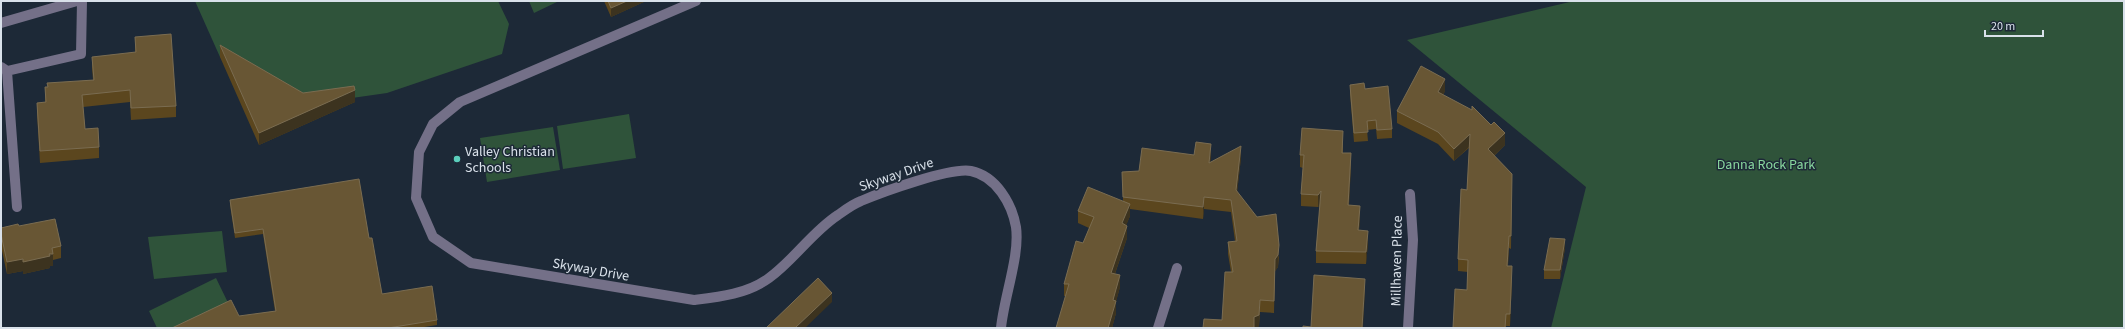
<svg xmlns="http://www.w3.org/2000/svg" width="2125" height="329" font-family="'Source Sans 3',sans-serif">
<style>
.green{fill:#2f533a}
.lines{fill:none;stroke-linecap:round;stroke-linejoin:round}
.minor{stroke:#747088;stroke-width:10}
.wall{fill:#5b461e}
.shaded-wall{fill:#3c331f}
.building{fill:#685634;stroke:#7a6c51}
.poi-dot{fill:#5bcebc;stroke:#1d2937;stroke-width:1.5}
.labels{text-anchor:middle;stroke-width:3;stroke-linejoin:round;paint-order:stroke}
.poi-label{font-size:14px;fill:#d9e1ea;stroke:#1d2937;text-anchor:start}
.park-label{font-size:14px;fill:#88d79e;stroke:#1d2937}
.street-label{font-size:14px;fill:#d9e1ea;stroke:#1d2937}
</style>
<rect width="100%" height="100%" fill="#1d2937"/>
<path class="green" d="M 195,1 L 498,1 L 509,24 L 502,54 L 387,93 L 303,105 L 220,57 Z
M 529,1 L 559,1 L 534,13 Z
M 1574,1 L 2124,1 L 2124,328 L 1551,328 L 1586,187 L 1407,40 Z
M 629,114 L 636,158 L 563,169 L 557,126 Z
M 553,127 L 560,170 L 487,182 L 480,138 Z
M 222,231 L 227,272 L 154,279 L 148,237 Z
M 216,278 L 234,315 L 208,328 L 157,328 L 149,311 Z"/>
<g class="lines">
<path class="minor" d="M 696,1 L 460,102 L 433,124 L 419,152 L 416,198 L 433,237 L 471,263 L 694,300 C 719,297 747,294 769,278 C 794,260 812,232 838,215 C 845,210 853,204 861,201 C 882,192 951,167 971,171 C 996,176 1012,204 1016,227 C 1020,256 1004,297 1001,328
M 1,23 L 77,1
M 1,67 L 7,71 L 17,207
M 7,71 L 81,54 L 82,1
M 1158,328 L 1177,268
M 1408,328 L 1413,240 L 1410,194"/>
</g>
<path class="wall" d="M 604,1 L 646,1 L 611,17 Z
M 135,37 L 176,106 L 176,117 L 131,120 L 130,102 L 83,107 L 85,129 L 99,147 L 99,158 L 40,163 L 37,114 L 37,103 L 45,102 L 45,87 L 93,80 L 92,68 L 92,57 L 135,53 Z
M 220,45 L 303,93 L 355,102 L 259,145 L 220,57 Z
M 1350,85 L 1365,89 L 1392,129 L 1392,138 L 1377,139 L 1376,129 L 1367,130 L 1368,141 L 1354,142 L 1350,94 Z
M 1445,91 L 1443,95 L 1505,145 L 1494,156 L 1512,174 L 1511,249 L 1509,248 L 1508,266 L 1512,279 L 1510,326 L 1506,326 L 1506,328 L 1453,328 L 1467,290 L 1468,272 L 1458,271 L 1458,259 L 1467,190 L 1470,147 L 1454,161 L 1438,144 L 1397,123 L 1397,111 Z
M 1343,143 L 1343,153 L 1351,165 L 1349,205 L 1360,218 L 1359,230 L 1368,243 L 1366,264 L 1316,263 L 1316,251 L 1320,205 L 1318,207 L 1301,206 L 1301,194 L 1303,168 L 1300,167 L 1300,155 Z
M 1194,155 L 1211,156 L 1210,162 L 1241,158 L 1237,192 L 1279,257 L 1278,267 L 1275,271 L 1274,313 L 1260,312 L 1259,326 L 1256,328 L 1203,328 L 1222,320 L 1231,272 L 1228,254 L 1228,242 L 1235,241 L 1231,212 L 1204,209 L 1203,219 L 1130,209 L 1130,216 L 1126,225 L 1127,238 L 1115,274 L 1120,287 L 1116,301 L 1116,313 L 1112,328 L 1056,328 L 1066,296 L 1064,296 L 1064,284 L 1083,243 L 1089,228 L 1078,223 L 1078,211 L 1123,201 L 1122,172 L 1139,171 Z
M 230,200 L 369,238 L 382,294 L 437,320 L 437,325 L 418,328 L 172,328 L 275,311 L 263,234 L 235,238 L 230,205 Z
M 19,226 L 61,246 L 61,258 L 53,260 L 53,266 L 50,266 L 50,268 L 23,274 L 23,271 L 7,274 L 1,246 L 1,228 Z
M 1565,248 L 1560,279 L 1544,279 L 1544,270 Z"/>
<path class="shaded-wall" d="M 627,1 L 646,1 L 611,17 L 611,8 Z
M 1445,79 L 1445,91 L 1438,105 L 1438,92 Z
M 355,90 L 355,102 L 259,145 L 259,133 Z
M 1505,133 L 1505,145 L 1488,161 L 1488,149 Z
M 1470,134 L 1470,146 L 1454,161 L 1454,149 Z
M 1211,144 L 1211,156 L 1209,174 L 1209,163 Z
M 1241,146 L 1241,158 L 1236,202 L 1236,190 Z
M 1351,153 L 1351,165 L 1348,218 L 1348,205 Z
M 1321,191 L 1321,203 L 1318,207 L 1318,195 Z
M 1204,197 L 1204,209 L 1203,219 L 1203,207 Z
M 1130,204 L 1130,216 L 1122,236 L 1122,223 Z
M 1360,206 L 1360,218 L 1358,242 L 1358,230 Z
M 1127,226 L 1127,238 L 1111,285 L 1111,273 Z
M 1368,231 L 1368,243 L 1366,264 L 1366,252 Z
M 1509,236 L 1509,248 L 1507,278 L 1507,266 Z
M 1565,239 L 1565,248 L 1560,279 L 1560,270 Z
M 1279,245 L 1278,267 L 1275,271 L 1274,313 L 1275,259 Z
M 49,254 L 53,254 L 53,266 L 50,266 L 50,268 L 23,274 L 23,262 Z
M 23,259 L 23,271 L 7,274 L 7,262 Z
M 1512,266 L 1512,279 L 1510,326 L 1510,314 Z
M 1120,275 L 1120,287 L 1116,302 L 1116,301 L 1116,313 L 1112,328 L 1108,328 L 1113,300 Z
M 1365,279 L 1365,292 L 1363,328 L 1362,328 Z
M 832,293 L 832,302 L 805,328 L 795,328 Z
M 1260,300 L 1259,326 L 1256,328 L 1254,328 L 1254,317 Z"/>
<path class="building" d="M 608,1 L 627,1 L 611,8 Z
M 171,34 L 176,106 L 131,108 L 130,90 L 82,95 L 85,129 L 98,128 L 99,147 L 40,151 L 37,103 L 46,102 L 45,87 L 48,87 L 47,83 L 94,80 L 92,57 L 136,52 L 135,37 Z
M 220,45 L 303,93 L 354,86 L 355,90 L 259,133 Z
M 1421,66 L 1445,79 L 1438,92 L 1472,110 L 1472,106 L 1491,125 L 1494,122 L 1505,133 L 1488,149 L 1512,174 L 1511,236 L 1509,236 L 1507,266 L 1512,266 L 1510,314 L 1506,314 L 1505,328 L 1453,328 L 1455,289 L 1467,290 L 1468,260 L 1458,259 L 1461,189 L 1467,190 L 1470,134 L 1454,149 L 1438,132 L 1397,111 Z
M 1364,83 L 1365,89 L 1388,86 L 1392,129 L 1377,130 L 1376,120 L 1367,121 L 1368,132 L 1354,133 L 1350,85 Z
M 1302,128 L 1343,131 L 1342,153 L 1351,153 L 1348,205 L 1360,206 L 1358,230 L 1368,231 L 1366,252 L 1316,251 L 1321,191 L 1318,195 L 1301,194 L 1304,155 L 1300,155 Z
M 1196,142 L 1211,144 L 1209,163 L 1241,146 L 1236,190 L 1257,217 L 1276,214 L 1279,245 L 1278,255 L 1275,259 L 1274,301 L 1260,300 L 1259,315 L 1254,317 L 1254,328 L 1203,328 L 1204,319 L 1222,320 L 1225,272 L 1233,272 L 1228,242 L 1237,241 L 1231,200 L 1204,197 L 1203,207 L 1123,197 L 1122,172 L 1139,171 L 1142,148 L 1194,155 Z
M 359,179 L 369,238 L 372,238 L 382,294 L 432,286 L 437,320 L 388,328 L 172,328 L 231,300 L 239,316 L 276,311 L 263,229 L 235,233 L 230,200 Z
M 1088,187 L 1130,204 L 1122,223 L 1127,226 L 1111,273 L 1120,275 L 1113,300 L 1116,301 L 1108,328 L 1056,328 L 1069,284 L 1064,284 L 1076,241 L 1083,243 L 1094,217 L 1078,211 Z
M 55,219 L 61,246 L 52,248 L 53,254 L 49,254 L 50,256 L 23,262 L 23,259 L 7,262 L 1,234 L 1,228 L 18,224 L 19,226 Z
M 1550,238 L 1565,239 L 1560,270 L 1544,270 Z
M 1314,275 L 1365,279 L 1362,328 L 1303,328 L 1303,326 L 1311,327 Z
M 818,278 L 832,293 L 795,328 L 766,328 Z"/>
<circle class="poi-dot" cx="457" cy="159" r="4"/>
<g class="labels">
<g class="poi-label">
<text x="465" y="156">Valley Christian<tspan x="465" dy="16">Schools</tspan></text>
</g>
<g class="park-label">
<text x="1766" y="169">Danna Rock Park</text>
</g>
<g class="street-label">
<text transform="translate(896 174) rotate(-19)" y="5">Skyway Drive</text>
<text transform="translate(1396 261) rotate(-89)" y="5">Millhaven Place</text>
<text transform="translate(591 269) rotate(10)" y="5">Skyway Drive</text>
</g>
</g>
<rect width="2125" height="329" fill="none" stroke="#d9e1ea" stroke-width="4"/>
<path d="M1985 30v6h58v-6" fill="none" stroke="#d9e1ea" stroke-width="2"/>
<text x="1991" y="30" font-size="12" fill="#d9e1ea" stroke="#1d2937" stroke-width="3" paint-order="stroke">20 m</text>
</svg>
